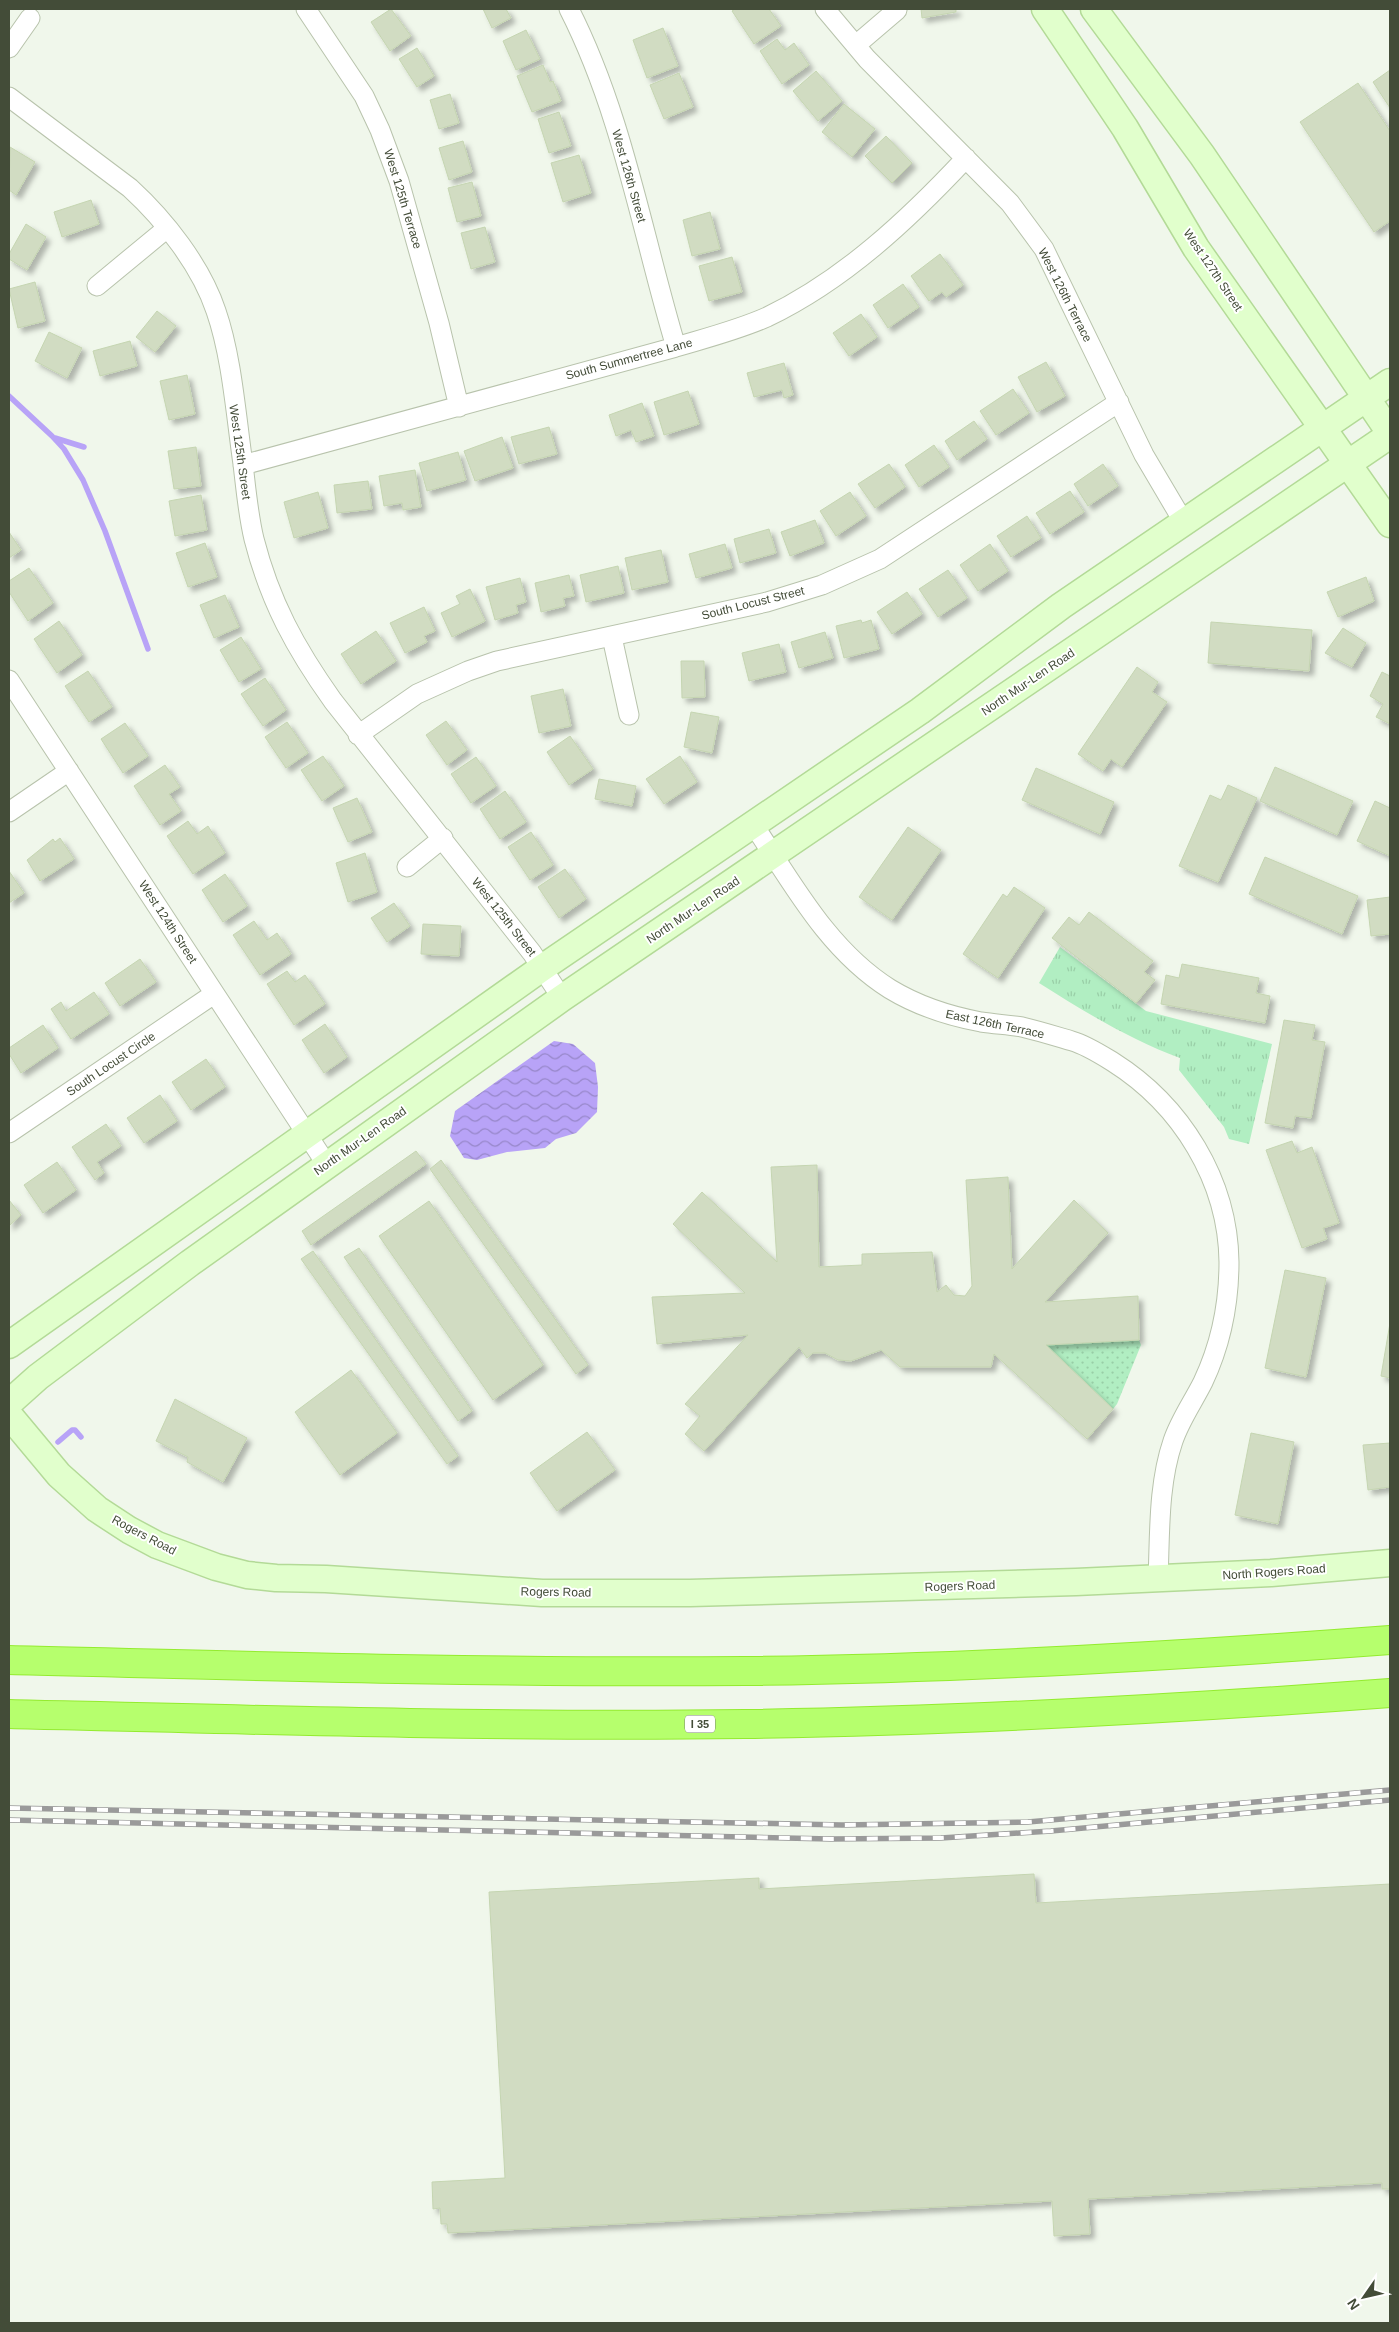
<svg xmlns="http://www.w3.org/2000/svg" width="1399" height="2332" font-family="Helvetica,sans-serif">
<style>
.grass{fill:url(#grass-dots)}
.park{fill:url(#park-tufts)}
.water{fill:url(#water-waves)}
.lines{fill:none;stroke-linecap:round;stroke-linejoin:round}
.stream{stroke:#b8a3f7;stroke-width:5.5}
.building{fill:#d1dcc2;stroke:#c5d5b1;filter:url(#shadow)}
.street-casing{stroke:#b8c3ac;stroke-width:21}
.secondary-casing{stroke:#b3da97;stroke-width:29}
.highway-casing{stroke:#94eb30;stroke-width:30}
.street{stroke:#fff;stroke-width:19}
.secondary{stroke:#e1ffcc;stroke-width:26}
.highway{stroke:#b6ff6d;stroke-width:28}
.rail-casing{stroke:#9a9a9a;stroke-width:5.5}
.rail{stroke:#fff;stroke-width:4;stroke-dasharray:11;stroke-linecap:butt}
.labels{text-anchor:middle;stroke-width:4;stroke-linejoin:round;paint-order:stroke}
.shield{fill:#fff;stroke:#7b8274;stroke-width:1}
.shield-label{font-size:11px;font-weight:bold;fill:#434c38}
.street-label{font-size:12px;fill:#434c38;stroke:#fff}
</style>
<defs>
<pattern id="grass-dots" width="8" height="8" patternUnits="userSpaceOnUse" patternTransform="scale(1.25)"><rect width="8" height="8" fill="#b1eec2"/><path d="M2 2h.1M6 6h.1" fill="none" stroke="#99cea7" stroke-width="1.8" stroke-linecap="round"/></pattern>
<pattern id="park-tufts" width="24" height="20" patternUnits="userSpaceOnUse" patternTransform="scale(1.25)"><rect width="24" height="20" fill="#b1eec2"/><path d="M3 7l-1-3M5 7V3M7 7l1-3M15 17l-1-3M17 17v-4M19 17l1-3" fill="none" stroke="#99cea7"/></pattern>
<pattern id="water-waves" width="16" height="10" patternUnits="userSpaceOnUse" patternTransform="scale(1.25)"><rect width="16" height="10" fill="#b8a3f7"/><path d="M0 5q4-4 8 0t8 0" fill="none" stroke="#9787c9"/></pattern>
<filter id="shadow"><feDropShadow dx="4.5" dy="4.5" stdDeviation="2.5" flood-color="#0004"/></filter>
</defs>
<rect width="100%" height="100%" fill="#f0f7eb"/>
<path class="grass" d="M 1139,1340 L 1141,1345 L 1117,1404 L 1113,1409 L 1046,1345 Z"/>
<path class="park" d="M 1060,947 L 1146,1011 L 1272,1044 L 1249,1144 L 1229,1139 L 1224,1127 L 1179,1070 L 1180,1058 C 1131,1040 1083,1011 1039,983 Z"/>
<path class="water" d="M 554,1041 L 573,1044 L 595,1063 L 598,1087 L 597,1112 L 576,1133 L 556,1139 L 545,1148 L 507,1152 L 477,1160 L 464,1158 L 450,1136 L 455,1111 Z"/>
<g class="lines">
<path class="stream" d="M 9,396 L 52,436 L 64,449 L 83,480 L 105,531 L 148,649
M 55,438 L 84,447
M 58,1442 L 72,1430 L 75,1430 L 81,1437"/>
</g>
<path class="building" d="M 391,9 L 411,36 L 390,51 L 371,22 Z
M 483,9 L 506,9 L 511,18 L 492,28 Z
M 735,9 L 769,9 L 781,26 L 754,44 L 732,11 Z
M 921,9 L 956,9 L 956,12 L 922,18 Z
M 663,28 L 678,66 L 647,78 L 633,40 Z
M 526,30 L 540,59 L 516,70 L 503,41 Z
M 777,39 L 785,50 L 794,43 L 809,65 L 782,84 L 760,51 Z
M 417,48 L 434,76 L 417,87 L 399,59 Z
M 543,65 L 550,82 L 553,81 L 561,101 L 532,112 L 517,76 Z
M 1390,70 L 1390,108 L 1373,82 Z
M 816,71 L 842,101 L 818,121 L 793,91 Z
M 679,73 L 693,107 L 664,119 L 650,85 Z
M 1358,83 L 1390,131 L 1390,221 L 1374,232 L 1300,122 Z
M 450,94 L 459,123 L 439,129 L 430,100 Z
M 844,104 L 875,129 L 852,157 L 822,132 Z
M 559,112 L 571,146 L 549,153 L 538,119 Z
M 886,136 L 912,163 L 892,183 L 865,156 Z
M 463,141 L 472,172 L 449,180 L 439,148 Z
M 10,147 L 35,162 L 16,195 L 9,190 Z
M 579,155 L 591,193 L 563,202 L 551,163 Z
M 472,182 L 481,216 L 457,222 L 448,188 Z
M 91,200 L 99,224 L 62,237 L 54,212 Z
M 710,212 L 720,249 L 692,256 L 683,220 Z
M 26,224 L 46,237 L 27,270 L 9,259 L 9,254 Z
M 485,227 L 495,262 L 471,269 L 461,233 Z
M 940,254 L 963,285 L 946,297 L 942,292 L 929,301 L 911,276 Z
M 732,257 L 742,292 L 709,301 L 699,266 Z
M 35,282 L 45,321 L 18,328 L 9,289 Z
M 903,284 L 919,307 L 888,328 L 873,305 Z
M 157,311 L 176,326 L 155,352 L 136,337 Z
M 861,314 L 877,337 L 849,356 L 833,333 Z
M 49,332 L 82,348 L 67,378 L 35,361 Z
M 130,341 L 137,366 L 100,376 L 93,351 Z
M 1046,362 L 1065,396 L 1037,412 L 1018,377 Z
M 784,363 L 793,395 L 784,398 L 782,390 L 754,397 L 747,373 Z
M 187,375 L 195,414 L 169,420 L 160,381 Z
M 1013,389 L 1029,413 L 996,435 L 980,411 Z
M 688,391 L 699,424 L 664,435 L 654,402 Z
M 642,403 L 654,436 L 636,442 L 631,430 L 616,436 L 609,415 Z
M 974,421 L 987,439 L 957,460 L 945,441 Z
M 549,427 L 557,454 L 519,464 L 511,437 Z
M 502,437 L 513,468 L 475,481 L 464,451 Z
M 934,445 L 949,467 L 919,487 L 905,465 Z
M 196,447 L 201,486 L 174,489 L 168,451 Z
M 458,452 L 466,480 L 427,491 L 419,463 Z
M 889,464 L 905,487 L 875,508 L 858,484 Z
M 1103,464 L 1118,486 L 1088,506 L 1074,484 Z
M 415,470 L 421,507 L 403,510 L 402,503 L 384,506 L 379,476 Z
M 368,481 L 372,509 L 337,513 L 334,485 Z
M 1070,491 L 1084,512 L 1050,534 L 1036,513 Z
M 318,492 L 328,528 L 294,538 L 284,502 Z
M 850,492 L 866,516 L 836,536 L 820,511 Z
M 201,495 L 207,530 L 175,536 L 169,501 Z
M 1027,516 L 1041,538 L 1011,557 L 997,536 Z
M 815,520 L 824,543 L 790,556 L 781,532 Z
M 769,529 L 776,553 L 740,563 L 734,539 Z
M 9,532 L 21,550 L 9,558 Z
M 205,543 L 217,577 L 188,587 L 176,553 Z
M 725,544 L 732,568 L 696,578 L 689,554 Z
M 990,544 L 1008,571 L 978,591 L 960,565 Z
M 661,550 L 668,582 L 632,590 L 625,558 Z
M 618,566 L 624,593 L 586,602 L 580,575 Z
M 29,568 L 53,603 L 28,621 L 9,592 L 9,581 Z
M 948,570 L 967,598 L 938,617 L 919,589 Z
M 569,575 L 574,596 L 563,598 L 565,606 L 541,612 L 535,583 Z
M 1366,577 L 1374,601 L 1338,617 L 1327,592 Z
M 520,578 L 526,602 L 516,605 L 518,613 L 495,620 L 486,587 Z
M 470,589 L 485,621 L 452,637 L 441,613 L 460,604 L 456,596 Z
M 907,592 L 922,614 L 892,634 L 877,612 Z
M 225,595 L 239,627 L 214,638 L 200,605 Z
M 424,607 L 435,631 L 424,636 L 427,642 L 405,653 L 390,623 Z
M 861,620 L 862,623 L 871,620 L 879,649 L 844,658 L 836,626 Z
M 59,621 L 82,655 L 57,673 L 34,639 Z
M 1211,622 L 1312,630 L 1309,671 L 1208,663 Z
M 1343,628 L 1366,643 L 1352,667 L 1325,653 Z
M 376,631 L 396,661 L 361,684 L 341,654 Z
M 825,632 L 833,658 L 799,668 L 791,642 Z
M 241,637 L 261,669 L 239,682 L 220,650 Z
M 779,644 L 786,672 L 749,681 L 742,653 Z
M 681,661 L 704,661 L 705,697 L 682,698 Z
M 1137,667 L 1158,682 L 1152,692 L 1167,702 L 1122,767 L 1111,759 L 1103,771 L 1078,754 Z
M 88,671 L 112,707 L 89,722 L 65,686 Z
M 1382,672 L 1390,676 L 1390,724 L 1376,717 L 1383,704 L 1370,696 Z
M 265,678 L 286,710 L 263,726 L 241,694 Z
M 563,689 L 571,726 L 539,733 L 531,696 Z
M 691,712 L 719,717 L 712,753 L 684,747 Z
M 446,721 L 467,750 L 447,765 L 426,735 Z
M 287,722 L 308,753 L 286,768 L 265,737 Z
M 125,723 L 148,756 L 123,773 L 101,739 Z
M 570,736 L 593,769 L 569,785 L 547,752 Z
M 323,756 L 344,786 L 322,801 L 301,770 Z
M 680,756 L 697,782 L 664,804 L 646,779 Z
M 476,757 L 496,786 L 471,803 L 451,774 Z
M 165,765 L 180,787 L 169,794 L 181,811 L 160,825 L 134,786 Z
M 1275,767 L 1353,801 L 1337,835 L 1260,801 Z
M 1036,768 L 1114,802 L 1100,834 L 1022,800 Z
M 599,779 L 636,786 L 632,806 L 595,799 Z
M 1228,785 L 1257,798 L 1218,882 L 1179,866 L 1210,795 L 1221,800 Z
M 505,791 L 526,822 L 500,839 L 480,809 Z
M 357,798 L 372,832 L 348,842 L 333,808 Z
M 1375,801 L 1390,808 L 1390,856 L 1357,841 Z
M 188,821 L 197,834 L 208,826 L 225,853 L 193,874 L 167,836 Z
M 908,827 L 941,850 L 892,920 L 859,897 Z
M 531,832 L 553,865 L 530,880 L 508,847 Z
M 60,838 L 74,859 L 40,881 L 27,860 L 53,839 L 55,842 Z
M 365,853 L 377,892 L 348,902 L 336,863 Z
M 1265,857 L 1358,896 L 1342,934 L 1249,894 Z
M 565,869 L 586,899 L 559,918 L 538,887 Z
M 9,871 L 24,893 L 9,903 Z
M 225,874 L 247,906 L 223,922 L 202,890 Z
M 1014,887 L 1045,908 L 998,978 L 963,954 L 1003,894 L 1007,897 Z
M 1390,897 L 1390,934 L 1371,936 L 1367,900 Z
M 394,903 L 410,926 L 387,942 L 371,918 Z
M 1089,912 L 1153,961 L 1144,972 L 1155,980 L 1136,1003 L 1052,938 L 1069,917 L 1079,925 Z
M 254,921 L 267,940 L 277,933 L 291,954 L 260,975 L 233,935 Z
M 423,924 L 461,926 L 459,956 L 421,954 Z
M 140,959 L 156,982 L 120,1006 L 105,983 Z
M 1182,964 L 1259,978 L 1256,993 L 1270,996 L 1265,1023 L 1161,1004 L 1166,975 L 1179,978 Z
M 287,971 L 295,982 L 305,975 L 325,1004 L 294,1025 L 267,984 Z
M 94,992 L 109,1014 L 71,1039 L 51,1009 L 61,1002 L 66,1011 Z
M 1284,1020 L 1315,1025 L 1312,1040 L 1325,1042 L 1311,1118 L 1295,1116 L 1293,1128 L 1265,1123 Z
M 325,1024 L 347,1057 L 324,1073 L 302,1040 Z
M 43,1025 L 58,1048 L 21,1073 L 9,1054 L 9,1048 Z
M 206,1059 L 225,1087 L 191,1110 L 172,1082 Z
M 160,1095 L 177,1121 L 144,1143 L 127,1118 Z
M 106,1124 L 121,1146 L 97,1162 L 104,1173 L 95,1180 L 72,1147 Z
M 1292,1141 L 1297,1153 L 1312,1147 L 1339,1223 L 1323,1228 L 1327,1239 L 1302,1248 L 1266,1150 Z
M 416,1151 L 426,1164 L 311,1245 L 302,1231 Z
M 441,1160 L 588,1365 L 576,1374 L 430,1169 Z
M 57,1162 L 76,1190 L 43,1213 L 24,1185 Z
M 817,1165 L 819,1267 L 862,1265 L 862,1254 L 932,1252 L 937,1292 L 946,1285 L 954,1295 L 965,1296 L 972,1286 L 966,1180 L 1008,1177 L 1012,1269 L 1074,1200 L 1108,1233 L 1045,1302 L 1138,1296 L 1139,1340 L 1046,1345 L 1113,1409 L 1087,1439 L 994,1354 L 991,1367 L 900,1367 L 881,1350 L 851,1361 L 838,1360 L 825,1353 L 813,1353 L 807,1358 L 799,1347 L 704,1451 L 685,1434 L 700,1416 L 685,1404 L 748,1335 L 657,1344 L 652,1297 L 745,1293 L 673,1224 L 702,1192 L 777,1262 L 771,1167 Z
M 9,1200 L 21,1215 L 9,1226 Z
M 429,1201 L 543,1365 L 493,1400 L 379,1236 Z
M 359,1248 L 472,1411 L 458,1421 L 344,1257 Z
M 313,1251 L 458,1456 L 447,1464 L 301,1259 Z
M 1285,1270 L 1326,1278 L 1306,1377 L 1265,1368 Z
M 1390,1323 L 1390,1378 L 1381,1376 Z
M 351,1370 L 397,1433 L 340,1475 L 295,1412 Z
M 175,1399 L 247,1438 L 223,1482 L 187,1462 L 188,1457 L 156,1441 Z
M 587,1432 L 615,1470 L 557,1511 L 530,1473 Z
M 1251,1433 L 1294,1442 L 1278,1524 L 1235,1515 Z
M 1390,1443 L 1390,1487 L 1368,1490 L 1363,1445 Z
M 1034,1874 L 1036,1903 L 1390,1884 L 1390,2189 L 1382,2189 L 1382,2183 L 1088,2199 L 1090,2234 L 1054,2236 L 1052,2201 L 448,2233 L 447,2224 L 441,2224 L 440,2208 L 433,2209 L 432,2182 L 505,2178 L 489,1892 L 759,1878 L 759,1889 Z"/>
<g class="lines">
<g class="street-casing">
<path id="street" d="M 306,9 L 364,96 L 380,130 L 399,181 L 439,323 L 459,407
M 569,9 C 623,115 642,234 676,347
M 825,9 L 867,59 L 1010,203 L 1044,249 L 1144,455 L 1183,521
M 856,45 L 897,10
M 9,48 L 30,18
M 9,97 L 130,188 C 165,220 201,266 216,311 C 232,357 236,416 243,464 C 246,489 248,514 254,539 C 270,602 296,649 333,701 L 532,953 L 562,998
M 97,286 L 166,229
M 243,465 L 676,347 C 706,338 738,330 767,317 C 844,280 908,220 966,158
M 612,637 L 629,715
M 9,680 L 327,1165
M 358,735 L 417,694 L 468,671 L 497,661 L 767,602 L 822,585 L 880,559 L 1119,402
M 9,812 L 69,771
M 753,824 C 793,884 828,950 890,989 C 918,1006 949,1016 981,1022 C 995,1024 1009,1025 1022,1027 C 1039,1031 1055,1036 1072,1041 C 1086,1045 1100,1054 1113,1062 C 1181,1105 1228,1180 1229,1262 C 1229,1304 1221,1344 1203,1382 C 1193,1402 1180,1420 1173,1441 C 1158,1485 1160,1533 1158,1579
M 407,867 L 443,838
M 9,1133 L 214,994"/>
</g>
<g class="secondary-casing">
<path id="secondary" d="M 1045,9 L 1125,128 L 1196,248 L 1390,524
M 1094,9 L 1202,155 L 1390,433
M 9,1345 L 542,968 L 920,711 L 1061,606 L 1390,382
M 9,1403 L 38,1377 L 190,1263 L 562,998 L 1390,435
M 9,1415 L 59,1475 L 97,1509 L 129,1530 L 157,1545 L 216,1567 L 247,1575 L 276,1578 L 326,1579 L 542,1593 L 690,1593 L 1076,1582 L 1271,1573 L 1390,1563"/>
</g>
<g class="highway-casing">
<path id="highway" d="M 9,1660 C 254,1666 500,1673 745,1671 C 960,1669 1176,1656 1390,1640
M 9,1714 C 254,1720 500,1727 745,1724 C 960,1721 1175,1709 1390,1693"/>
</g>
<use href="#street" class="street"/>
<use href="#secondary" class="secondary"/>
<use href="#highway" class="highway"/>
<g class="rail-casing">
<path id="rail" d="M 9,1808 L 842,1825 L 1028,1822 L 1390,1790
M 9,1820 L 831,1839 L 941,1838 L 1051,1831 L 1390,1800"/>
</g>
<use href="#rail" class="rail"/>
</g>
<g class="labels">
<rect class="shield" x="685" y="1715.5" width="30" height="17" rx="4"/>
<g class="shield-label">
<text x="700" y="1728">I 35</text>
</g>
<g class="street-label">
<text transform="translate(629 176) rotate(74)" y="4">West 126th Street</text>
<text transform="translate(403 199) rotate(73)" y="4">West 125th Terrace</text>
<text transform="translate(1213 270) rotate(56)" y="4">West 127th Street</text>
<text transform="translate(1065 295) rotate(63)" y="4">West 126th Terrace</text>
<text transform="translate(629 359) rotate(-15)" y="4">South Summertree Lane</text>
<text transform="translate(240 452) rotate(82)" y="4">West 125th Street</text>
<text transform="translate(753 603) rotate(-14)" y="4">South Locust Street</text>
<text transform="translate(1028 682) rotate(-34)" y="4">North Mur-Len Road</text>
<text transform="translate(693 910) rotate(-34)" y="4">North Mur-Len Road</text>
<text transform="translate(504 917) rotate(52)" y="4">West 125th Street</text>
<text transform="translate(168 922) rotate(57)" y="4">West 124th Street</text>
<text transform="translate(995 1024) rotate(12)" y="4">East 126th Terrace</text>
<text transform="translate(111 1064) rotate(-34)" y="4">South Locust Circle</text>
<text transform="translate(360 1141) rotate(-35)" y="4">North Mur-Len Road</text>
<text transform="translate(144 1535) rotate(28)" y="4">Rogers Road</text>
<text transform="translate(1274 1572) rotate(-4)" y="4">North Rogers Road</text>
<text transform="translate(960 1586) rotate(-2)" y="4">Rogers Road</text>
<text transform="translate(556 1592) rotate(1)" y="4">Rogers Road</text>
</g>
</g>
<rect width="1399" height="2332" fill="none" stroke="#434c38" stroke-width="20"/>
<g transform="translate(1364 2297) rotate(236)" stroke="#ffffff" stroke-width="4" paint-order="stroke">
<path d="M0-4L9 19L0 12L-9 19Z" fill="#434c38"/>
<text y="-8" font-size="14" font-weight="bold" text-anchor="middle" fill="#434c38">N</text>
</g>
</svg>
